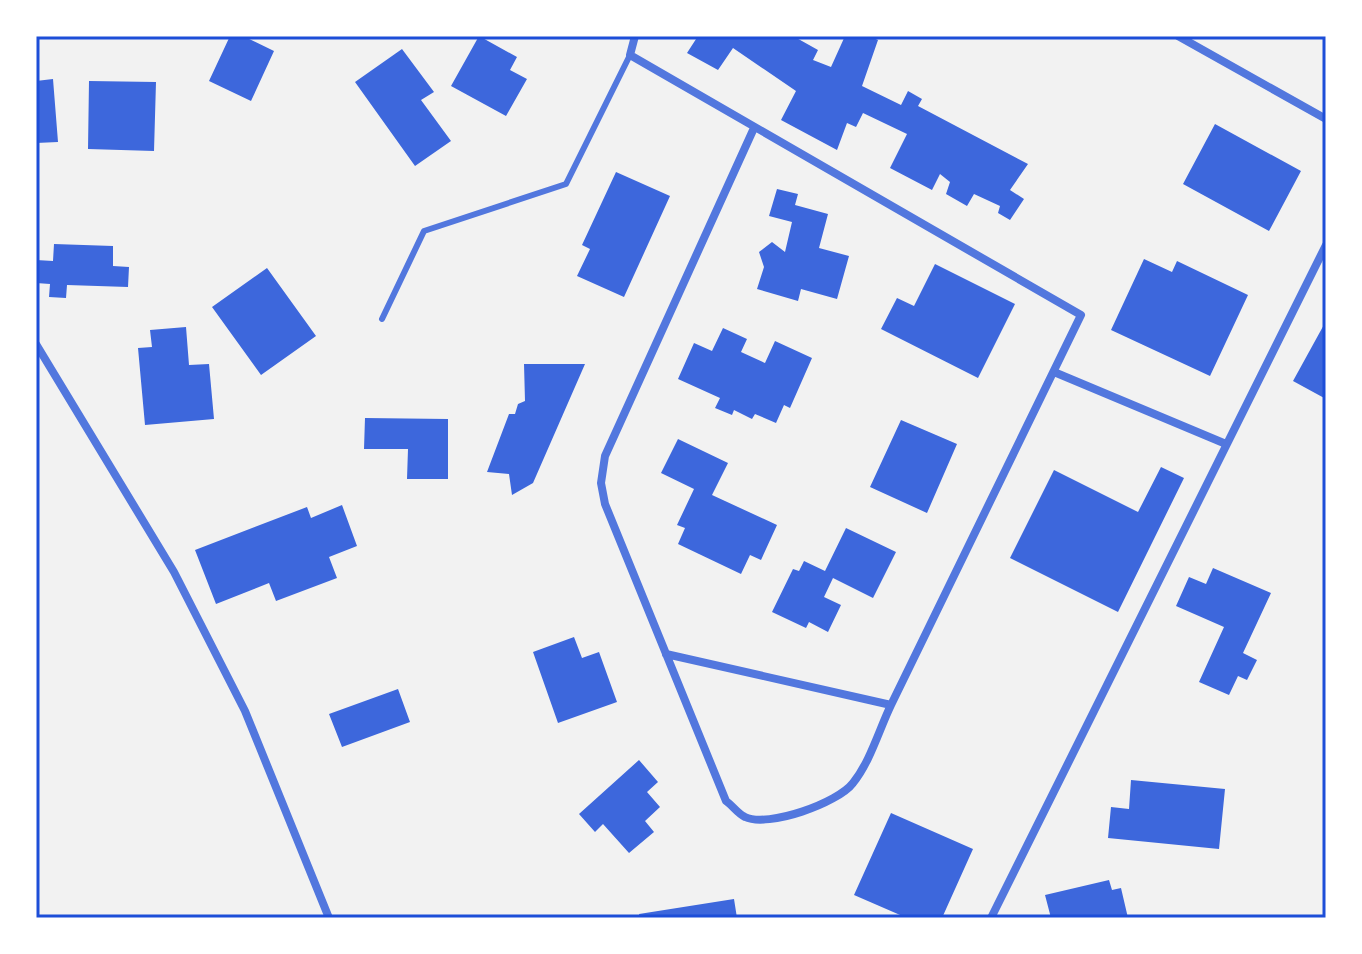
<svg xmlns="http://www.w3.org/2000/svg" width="1362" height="954" font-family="Inter,sans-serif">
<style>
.building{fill:#3d67dc}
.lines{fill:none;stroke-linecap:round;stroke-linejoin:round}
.service{stroke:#5277de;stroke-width:6}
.minor{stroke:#5277de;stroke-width:8}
.neatline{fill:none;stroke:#1d4ed8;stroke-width:3}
</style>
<rect width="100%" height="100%" fill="#f2f2f2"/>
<path class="building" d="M 230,36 L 243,36 L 274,51 L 251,101 L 209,81 Z
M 479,36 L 517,57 L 510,70 L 527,79 L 506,116 L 451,86 Z
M 698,36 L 793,36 L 818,50 L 813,60 L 831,67 L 845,36 L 869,36 L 878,40 L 862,86 L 901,105 L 908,91 L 922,99 L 918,106 L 1028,164 L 1010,190 L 1024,199 L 1010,220 L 998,213 L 1000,206 L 974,194 L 967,206 L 946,194 L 950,182 L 940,174 L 932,190 L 890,168 L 907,134 L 863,113 L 856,127 L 847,123 L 837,150 L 781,120 L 796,91 L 733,48 L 718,70 L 687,53 Z
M 402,49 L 434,92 L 421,100 L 451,141 L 415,166 L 355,82 Z
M 53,79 L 58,142 L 36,143 L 36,81 Z
M 89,81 L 156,82 L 154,151 L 88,149 Z
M 1215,124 L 1301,171 L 1269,231 L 1183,184 Z
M 616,172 L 670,196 L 624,297 L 577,276 L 590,249 L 582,245 Z
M 777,189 L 798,194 L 795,205 L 828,214 L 819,248 L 849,256 L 837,299 L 801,289 L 798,301 L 757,289 L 764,267 L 759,252 L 772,242 L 785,252 L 792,222 L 769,216 Z
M 54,244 L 113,246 L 113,266 L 129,267 L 128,287 L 67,285 L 66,298 L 49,297 L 50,284 L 36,283 L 36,260 L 53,261 Z
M 1144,259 L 1172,272 L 1177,261 L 1248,295 L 1210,376 L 1111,330 Z
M 935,264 L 1015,304 L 978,378 L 881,329 L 897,298 L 914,306 Z
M 267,268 L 316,336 L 261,375 L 212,307 Z
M 1326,321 L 1326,399 L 1293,381 Z
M 186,327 L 189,365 L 209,364 L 214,419 L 145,425 L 138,348 L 152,347 L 150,330 Z
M 723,328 L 747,339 L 741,352 L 765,363 L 775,341 L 812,358 L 790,408 L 784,405 L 776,423 L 755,414 L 752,419 L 734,410 L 732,415 L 715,408 L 720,398 L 678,379 L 694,343 L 712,351 Z
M 524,364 L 585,364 L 533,483 L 512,495 L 509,474 L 487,472 L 509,414 L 515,414 L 518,404 L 525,401 Z
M 365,418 L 448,419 L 448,479 L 407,479 L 408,449 L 364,449 Z
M 901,420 L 957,444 L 927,513 L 870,487 Z
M 678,439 L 728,463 L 712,495 L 777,525 L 761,560 L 750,555 L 741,574 L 678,544 L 685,528 L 677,525 L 694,489 L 661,473 Z
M 1161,467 L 1184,478 L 1118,612 L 1010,558 L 1054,470 L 1138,512 Z
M 342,505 L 357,546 L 329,557 L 337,578 L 276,601 L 269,583 L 216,604 L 195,550 L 307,507 L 311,518 Z
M 846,528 L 896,552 L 873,598 L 833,578 L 824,597 L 841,605 L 828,632 L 809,622 L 806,628 L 772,612 L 793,569 L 799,571 L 804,561 L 825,571 Z
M 1213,568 L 1271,593 L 1243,653 L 1257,660 L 1247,680 L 1238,676 L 1229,695 L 1199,682 L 1224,627 L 1176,606 L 1189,577 L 1206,584 Z
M 574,637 L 582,658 L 599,652 L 617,702 L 558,723 L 533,652 Z
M 398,689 L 410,722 L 342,747 L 329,714 Z
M 639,760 L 658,782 L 647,792 L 660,807 L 645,821 L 654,832 L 629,853 L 603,824 L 595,832 L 579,814 Z
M 1131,780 L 1225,789 L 1219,849 L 1108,838 L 1111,807 L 1129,809 Z
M 891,813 L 973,849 L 942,918 L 907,918 L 854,895 Z
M 1109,880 L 1112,890 L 1121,888 L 1128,918 L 1051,918 L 1045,895 Z
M 734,899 L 737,918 L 640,918 L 639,914 Z"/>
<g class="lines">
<path class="service" d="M 382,319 L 424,231 L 566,184 L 630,55"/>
<path class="minor" d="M 635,36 L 630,55 L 1081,315 L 891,705 L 666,654
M 1178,36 L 1326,119
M 754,128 L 605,456 L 601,483 L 605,504 L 726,801 C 732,805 738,814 745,817 C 768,828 838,803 853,783 C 870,762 879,730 891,705
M 36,344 L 174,572 L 245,711 L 329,918
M 1054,372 L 1226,444
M 991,918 L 1326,245"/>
</g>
<rect width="1362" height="954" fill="none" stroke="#ffffff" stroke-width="76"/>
<rect x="38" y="38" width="1286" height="878" class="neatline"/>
</svg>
